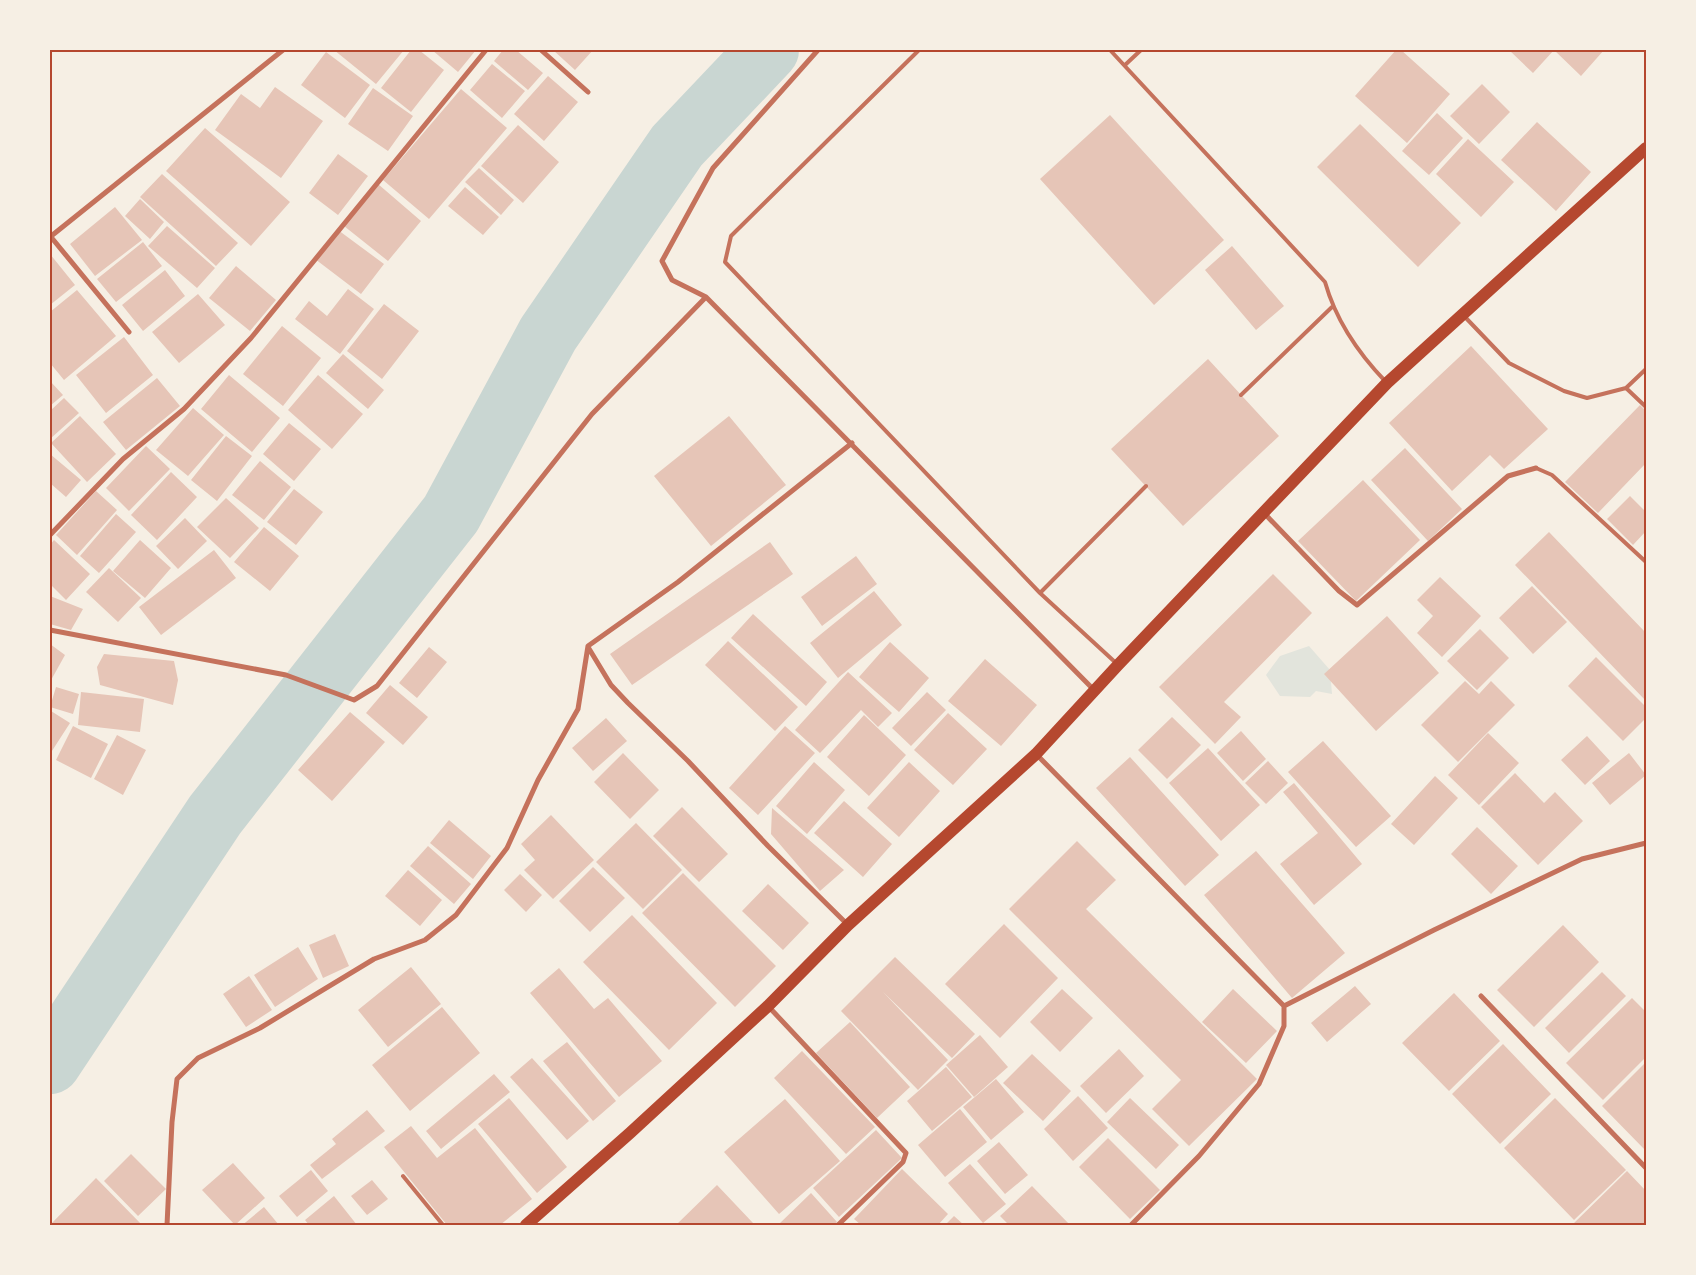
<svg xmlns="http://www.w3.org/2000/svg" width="1696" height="1275" font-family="'Roboto Serif',serif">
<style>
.green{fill:#e2e4dc}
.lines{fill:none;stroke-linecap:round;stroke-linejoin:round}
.river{stroke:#c9d6d2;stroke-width:62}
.building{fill:#e6c5b7}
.service{stroke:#c5725c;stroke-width:4}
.minor{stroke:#c5725c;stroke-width:5}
.primary{stroke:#b5482f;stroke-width:12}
.neatline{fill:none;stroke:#b5482f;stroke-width:2}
</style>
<rect width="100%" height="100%" fill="#f6efe4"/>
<path class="green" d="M 1309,646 L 1330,670 L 1332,694 L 1316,691 L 1310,697 L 1280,696 L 1266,675 L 1280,656 Z"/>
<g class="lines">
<path class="river" d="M 50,1063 L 215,815 L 451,514 L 548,334 L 677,146 L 768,50"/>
</g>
<path class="building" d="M 334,50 L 404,50 L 376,84 Z
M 411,50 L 419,50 L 444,70 L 411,112 L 381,88 Z
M 432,50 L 476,50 L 458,72 Z
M 503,50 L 516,50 L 543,73 L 528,90 L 494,61 Z
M 553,50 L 593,50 L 575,70 Z
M 1396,50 L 1401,50 L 1450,94 L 1407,143 L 1355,96 Z
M 1509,50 L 1604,50 L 1581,76 L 1554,50 L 1533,73 Z
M 326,52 L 370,85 L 345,118 L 301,85 Z
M 492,64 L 525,91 L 502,118 L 470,90 Z
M 548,76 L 578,102 L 544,141 L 514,114 Z
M 1482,84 L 1510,112 L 1479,144 L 1450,116 Z
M 275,87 L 323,121 L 281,178 L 215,130 L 241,94 L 260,108 Z
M 373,88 L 413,116 L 388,151 L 348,124 Z
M 461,89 L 507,128 L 429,219 L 383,180 Z
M 1437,113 L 1463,138 L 1429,175 L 1402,151 Z
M 1110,115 L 1224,240 L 1154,305 L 1040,179 Z
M 1537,122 L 1591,172 L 1556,211 L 1501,160 Z
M 1360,124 L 1461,223 L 1418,267 L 1317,167 Z
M 518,125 L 559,162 L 523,203 L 481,166 Z
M 205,128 L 290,202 L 251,246 L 166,171 Z
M 1468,139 L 1514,182 L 1481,217 L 1436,174 Z
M 338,154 L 368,176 L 338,215 L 309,193 Z
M 479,168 L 514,200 L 501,215 L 465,182 Z
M 162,174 L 238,243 L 216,266 L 140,197 Z
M 378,184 L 421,221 L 388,261 L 344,226 Z
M 465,187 L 499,217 L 483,235 L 448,206 Z
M 140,199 L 164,222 L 150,239 L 125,216 Z
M 115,207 L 142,240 L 95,276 L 70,244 Z
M 167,226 L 215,268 L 197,288 L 148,246 Z
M 338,230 L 384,264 L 361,294 L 315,259 Z
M 143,242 L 162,266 L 116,302 L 97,279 Z
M 1232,246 L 1284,306 L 1256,330 L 1205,270 Z
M 50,254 L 75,285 L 50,305 Z
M 236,266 L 276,300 L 250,331 L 209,298 Z
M 165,270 L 185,296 L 143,331 L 122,305 Z
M 348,289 L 374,309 L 340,354 L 295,319 L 309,301 L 327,316 Z
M 77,290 L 116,336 L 64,380 L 50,363 L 50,312 Z
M 198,294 L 225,325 L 179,363 L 152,332 Z
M 384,304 L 419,331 L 382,379 L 347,351 Z
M 282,326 L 321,358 L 283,406 L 243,374 Z
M 124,337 L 153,375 L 106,413 L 76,375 Z
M 1471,346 L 1548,429 L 1504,469 L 1490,455 L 1452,491 L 1389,423 Z
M 343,354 L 384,390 L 368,409 L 326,373 Z
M 1208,359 L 1279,436 L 1183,526 L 1111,449 Z
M 229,375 L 280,418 L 252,452 L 201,409 Z
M 318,375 L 363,414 L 332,449 L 288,410 Z
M 157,378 L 180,406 L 126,450 L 103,422 Z
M 50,381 L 63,395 L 50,406 Z
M 64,398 L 79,413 L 50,439 L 50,411 Z
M 1640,405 L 1646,411 L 1646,463 L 1598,513 L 1565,482 Z
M 193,408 L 224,435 L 188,476 L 156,450 Z
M 80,416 L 116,454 L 87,482 L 51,443 Z
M 729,416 L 786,485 L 711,546 L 654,476 Z
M 289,423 L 321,449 L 294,481 L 263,454 Z
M 226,436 L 252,456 L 217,501 L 191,480 Z
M 146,446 L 170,469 L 129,511 L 106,488 Z
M 1405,448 L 1462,509 L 1428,541 L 1371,480 Z
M 50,454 L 81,480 L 66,497 L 50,483 Z
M 260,461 L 291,487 L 264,520 L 232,495 Z
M 171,472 L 197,497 L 157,540 L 131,515 Z
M 1363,480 L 1420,540 L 1356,601 L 1298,541 Z
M 294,489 L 323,512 L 296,545 L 267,522 Z
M 96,491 L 117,510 L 77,555 L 56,535 Z
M 1630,496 L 1646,512 L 1646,531 L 1633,545 L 1607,519 Z
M 226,498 L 259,528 L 230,558 L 197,527 Z
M 116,514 L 136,532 L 99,573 L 80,556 Z
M 185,518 L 207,541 L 178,569 L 156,546 Z
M 264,527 L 299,556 L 270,591 L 234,562 Z
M 1549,532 L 1646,633 L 1646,701 L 1515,565 Z
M 54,540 L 90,574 L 66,600 L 50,584 L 50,545 Z
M 140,540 L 171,568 L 145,598 L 113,571 Z
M 770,542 L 793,574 L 632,685 L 610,654 Z
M 214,550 L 236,578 L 161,635 L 139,607 Z
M 856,556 L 877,584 L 822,626 L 801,597 Z
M 109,568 L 141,598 L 118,622 L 86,592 Z
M 1273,574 L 1312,613 L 1224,702 L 1241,717 L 1215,744 L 1159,687 Z
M 1440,577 L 1481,616 L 1442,657 L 1417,633 L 1433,616 L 1417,600 Z
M 1532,586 L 1567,622 L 1533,654 L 1499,618 Z
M 874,591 L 902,625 L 838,678 L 810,643 Z
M 50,596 L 83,609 L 71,630 L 50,624 Z
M 753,614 L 827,682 L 806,706 L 731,638 Z
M 1387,616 L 1439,673 L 1376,731 L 1324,674 Z
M 1480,629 L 1509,658 L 1477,690 L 1447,661 Z
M 728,641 L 798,707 L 775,731 L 705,665 Z
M 890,642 L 929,678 L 899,712 L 859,677 Z
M 50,644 L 65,655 L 50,682 Z
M 429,647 L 447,662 L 417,698 L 399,683 Z
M 104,654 L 174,661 L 178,680 L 173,705 L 100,685 L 97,667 Z
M 1596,657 L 1646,707 L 1646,718 L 1623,741 L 1568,686 Z
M 985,659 L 1037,705 L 1001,746 L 948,701 Z
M 848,672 L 892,713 L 878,727 L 861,710 L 820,753 L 795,730 Z
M 1465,681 L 1479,694 L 1491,681 L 1515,705 L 1458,762 L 1421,725 Z
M 390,685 L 428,717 L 403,745 L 366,713 Z
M 56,687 L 79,694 L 73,714 L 50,707 Z
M 81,692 L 144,699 L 140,732 L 78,725 Z
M 927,692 L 946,710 L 911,746 L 892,728 Z
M 51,711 L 70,723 L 50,754 L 50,712 Z
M 350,712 L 385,742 L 332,801 L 298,770 Z
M 948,713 L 987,749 L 953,785 L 914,750 Z
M 864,715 L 906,755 L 869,796 L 827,757 Z
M 1172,717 L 1201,745 L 1167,779 L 1138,750 Z
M 606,718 L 627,741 L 593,771 L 572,748 Z
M 73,726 L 108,744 L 91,778 L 56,760 Z
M 785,726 L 815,753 L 758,815 L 729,788 Z
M 1241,731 L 1266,759 L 1243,781 L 1217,753 Z
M 1488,733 L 1519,763 L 1479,805 L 1448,775 Z
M 117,735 L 146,750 L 123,795 L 94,779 Z
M 1587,736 L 1610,761 L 1585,785 L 1561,760 Z
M 1323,741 L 1391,816 L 1356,847 L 1288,772 Z
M 1208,748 L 1260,805 L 1221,841 L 1169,783 Z
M 623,753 L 659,790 L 630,819 L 594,782 Z
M 1629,753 L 1646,775 L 1610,805 L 1592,783 Z
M 1130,757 L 1219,855 L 1185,886 L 1096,788 Z
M 1268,761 L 1288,783 L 1266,804 L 1245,783 Z
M 814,762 L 845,790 L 807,834 L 776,806 Z
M 909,762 L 940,791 L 899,837 L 867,808 Z
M 1515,773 L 1544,803 L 1555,792 L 1583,821 L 1538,865 L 1481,807 Z
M 1435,776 L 1458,798 L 1414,845 L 1391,824 Z
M 1294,783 L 1362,864 L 1314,905 L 1280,864 L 1318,833 L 1283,792 Z
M 844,801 L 892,844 L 863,877 L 814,833 Z
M 682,807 L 728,854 L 699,882 L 653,836 Z
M 772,808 L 844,870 L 820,891 L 771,834 Z
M 551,815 L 594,860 L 553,899 L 524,870 L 535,860 L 521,844 Z
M 449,820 L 491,856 L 473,879 L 430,843 Z
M 636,823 L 682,870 L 643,909 L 596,862 Z
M 1477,827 L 1518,866 L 1491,894 L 1451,854 Z
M 1077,841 L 1116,880 L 1086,909 L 1257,1079 L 1189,1146 L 1152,1109 L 1181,1080 L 1009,909 Z
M 428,846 L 471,884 L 454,904 L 410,866 Z
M 1256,851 L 1345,953 L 1292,998 L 1204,895 Z
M 593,867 L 625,898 L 590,932 L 559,901 Z
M 408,870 L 442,900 L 420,926 L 385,896 Z
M 683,873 L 776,966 L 735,1007 L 642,913 Z
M 520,874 L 542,895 L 526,912 L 504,890 Z
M 768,884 L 809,923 L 783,950 L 742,911 Z
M 632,915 L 717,1003 L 669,1050 L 583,962 Z
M 1004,924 L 1058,978 L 1000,1038 L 945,984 Z
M 1563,925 L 1599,962 L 1534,1027 L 1497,990 Z
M 335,934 L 349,966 L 323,978 L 309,945 Z
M 298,947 L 318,979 L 275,1007 L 254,975 Z
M 895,957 L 975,1034 L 952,1058 L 883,992 L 948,1060 L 918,1090 L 841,1011 Z
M 411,967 L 441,1004 L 388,1047 L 358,1010 Z
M 559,968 L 594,1009 L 608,998 L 662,1061 L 619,1097 L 530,993 Z
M 1602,972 L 1626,996 L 1569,1053 L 1545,1028 Z
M 249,976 L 272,1010 L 246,1027 L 223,994 Z
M 1355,986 L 1371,1004 L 1327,1042 L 1311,1023 Z
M 1062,989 L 1093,1018 L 1060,1052 L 1030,1022 Z
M 1233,989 L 1277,1031 L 1246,1063 L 1202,1022 Z
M 1454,993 L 1500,1041 L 1449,1091 L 1402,1043 Z
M 1632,998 L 1646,1012 L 1646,1057 L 1603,1100 L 1566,1063 Z
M 442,1007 L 480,1053 L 410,1111 L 372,1065 Z
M 850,1022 L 910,1087 L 877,1118 L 816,1053 Z
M 980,1035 L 1008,1067 L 974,1097 L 946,1065 Z
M 567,1042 L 616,1101 L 593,1121 L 543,1061 Z
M 1503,1044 L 1551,1094 L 1500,1144 L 1452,1094 Z
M 1119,1049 L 1144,1076 L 1106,1113 L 1080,1086 Z
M 802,1051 L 875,1127 L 846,1154 L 774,1078 Z
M 1032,1054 L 1071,1091 L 1043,1121 L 1003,1083 Z
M 532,1058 L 589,1121 L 567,1140 L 510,1077 Z
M 1646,1062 L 1646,1151 L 1602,1106 Z
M 946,1067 L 972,1097 L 932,1131 L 907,1101 Z
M 494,1074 L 510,1092 L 441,1149 L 426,1131 Z
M 996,1079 L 1024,1112 L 991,1140 L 963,1107 Z
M 1078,1096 L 1108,1128 L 1073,1161 L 1044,1129 Z
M 509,1098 L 567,1167 L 537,1193 L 478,1124 Z
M 1130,1098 L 1179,1145 L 1156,1169 L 1107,1122 Z
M 1555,1098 L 1626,1170 L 1574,1220 L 1504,1148 Z
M 785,1099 L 840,1161 L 779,1214 L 724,1152 Z
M 960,1109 L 987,1142 L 945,1177 L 918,1145 Z
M 367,1110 L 385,1131 L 322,1179 L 310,1165 L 336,1144 L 332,1139 Z
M 411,1126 L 437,1158 L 475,1128 L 532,1199 L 500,1225 L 447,1225 L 384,1147 Z
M 876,1130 L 902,1158 L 839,1217 L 813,1188 Z
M 1108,1138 L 1160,1190 L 1130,1219 L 1079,1167 Z
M 999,1142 L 1028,1175 L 1005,1194 L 977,1161 Z
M 131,1154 L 166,1189 L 138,1216 L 104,1181 Z
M 233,1163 L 265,1198 L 235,1225 L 202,1190 Z
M 970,1164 L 1006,1204 L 983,1223 L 948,1183 Z
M 902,1169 L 948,1214 L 938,1225 L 861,1225 L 854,1219 Z
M 311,1170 L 328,1191 L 297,1217 L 279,1196 Z
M 1627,1171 L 1646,1191 L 1646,1225 L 1572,1225 Z
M 96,1178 L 142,1225 L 50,1225 Z
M 372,1180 L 388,1199 L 367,1215 L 351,1196 Z
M 717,1185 L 753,1223 L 751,1225 L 676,1225 Z
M 1032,1186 L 1070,1225 L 1009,1225 L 1000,1216 Z
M 811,1193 L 837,1222 L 834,1225 L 778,1225 Z
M 334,1196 L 357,1225 L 309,1225 L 305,1220 Z
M 264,1207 L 279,1225 L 242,1225 L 246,1222 Z
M 954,1216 L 964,1225 L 945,1225 Z"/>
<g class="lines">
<path class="service" d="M 919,50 L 731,236 L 725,262 L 1040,593 L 1116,663
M 1110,50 L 1325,282 C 1336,321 1358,353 1386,382
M 1125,65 L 1141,50
M 1465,317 L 1509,363 L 1564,391 L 1587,398 L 1626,388 L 1646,369
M 1626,388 L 1646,407
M 1241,395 L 1332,307
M 1536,468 L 1552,475 L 1646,562
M 1040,593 L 1146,486
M 403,1176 L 443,1225"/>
<path class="minor" d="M 541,50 L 588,92
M 818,50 L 713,168 L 662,261 L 672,280 L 706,297 L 1095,691
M 50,237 L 283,50
M 51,237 L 129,332
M 1264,513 L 1339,591 L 1357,605 L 1508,476 L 1536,468
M 50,535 L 123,459 L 184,409 L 251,338 L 486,50
M 50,630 L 286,675 L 354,700 L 377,686 L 592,414 L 706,297
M 588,647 L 611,685 L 628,703 L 688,761 L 768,846 L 848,925
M 1037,755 L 1284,1006 L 1284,1026 L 1259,1084 L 1199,1156 L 1131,1225
M 1481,996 L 1646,1168
M 768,1006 L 906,1153 L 903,1162 L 838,1225
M 1284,1006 L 1434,930 L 1582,859 L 1646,843
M 167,1225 L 172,1122 L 177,1079 L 198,1058 L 260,1028 L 374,959 L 425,940 L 456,915 L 507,848 L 538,780 L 578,709 L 588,646 L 678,582 L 852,443"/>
<path class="primary" d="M 526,1225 L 630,1133 L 768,1006 L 848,925 L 1036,754 L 1118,665 L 1387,383 L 1646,148"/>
</g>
<rect width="1696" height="1275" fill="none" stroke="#f6efe4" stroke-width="102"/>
<rect x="51" y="51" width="1594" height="1173" class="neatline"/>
</svg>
